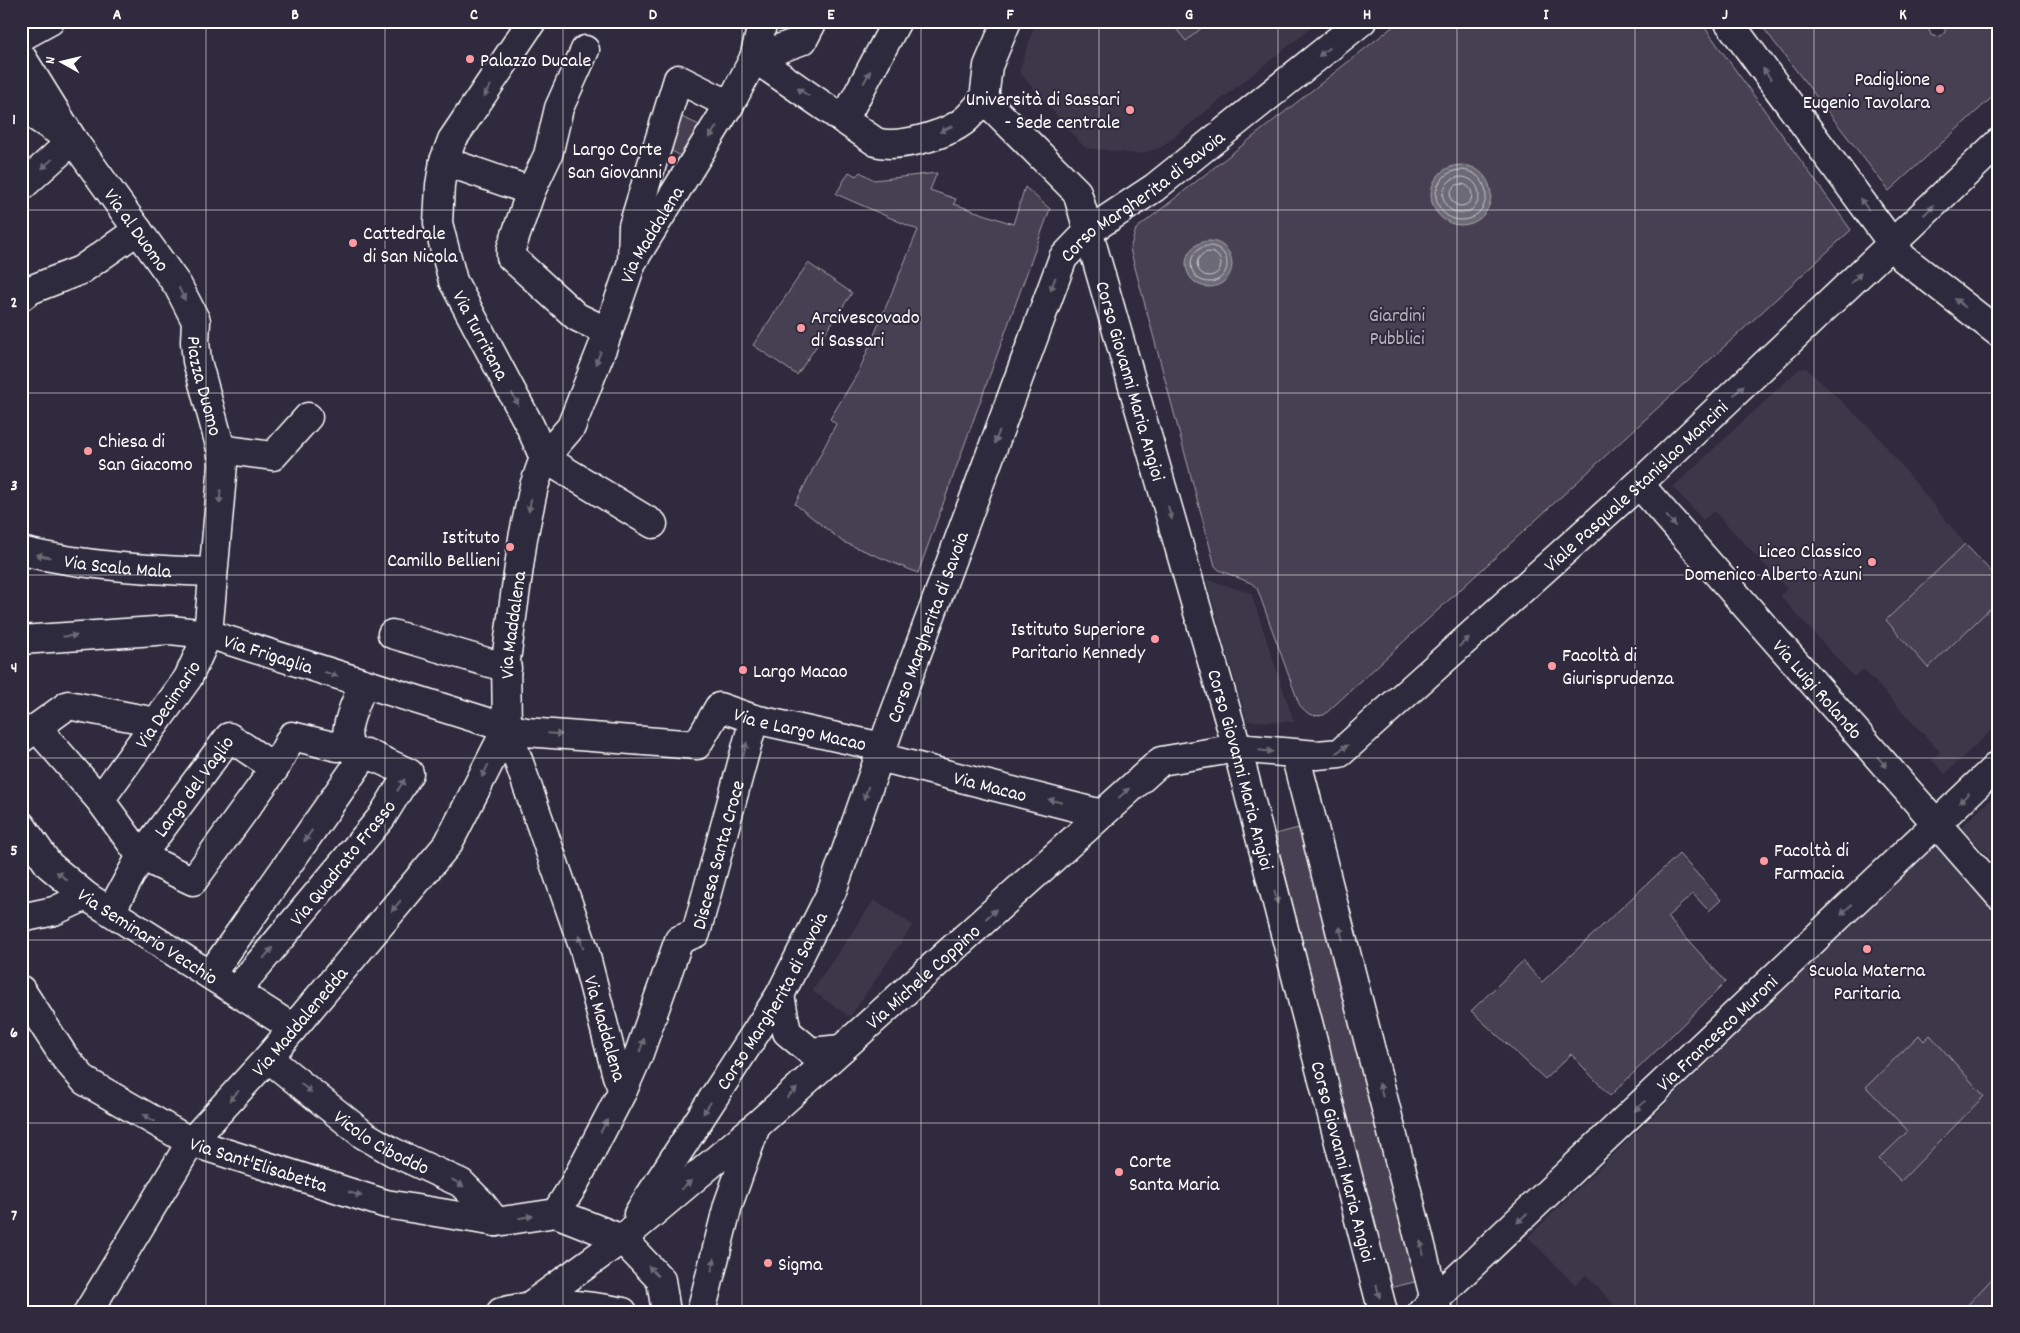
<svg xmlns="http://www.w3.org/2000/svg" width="2020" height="1333" font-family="Dekko,sans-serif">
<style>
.built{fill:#3c3749}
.green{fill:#464152;stroke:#a2a0a8}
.water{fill:#6d6a77;stroke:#a7a6ad}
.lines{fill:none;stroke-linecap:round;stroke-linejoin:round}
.shore{stroke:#c5c3c9;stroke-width:1}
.minor-casing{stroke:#fff;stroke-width:31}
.major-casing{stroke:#fff;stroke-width:31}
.minor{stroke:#2f2a3d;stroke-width:28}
.major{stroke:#2f2a3d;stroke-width:28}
.oneway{fill:#6d6a77}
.grid{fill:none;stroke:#fff;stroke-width:1;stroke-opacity:0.55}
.poi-dot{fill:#ff9aa2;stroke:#2f2a3d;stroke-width:2}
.labels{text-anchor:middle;stroke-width:4;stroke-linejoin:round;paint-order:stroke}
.poi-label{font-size:20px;fill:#fff;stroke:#2f2a3d;text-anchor:start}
.street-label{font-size:20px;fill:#fff;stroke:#2f2a3d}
.park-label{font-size:20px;fill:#b5b3ba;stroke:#2f2a3d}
.neatline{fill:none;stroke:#fff;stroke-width:2}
.grid-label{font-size:16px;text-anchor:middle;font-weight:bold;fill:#fff}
</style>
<rect width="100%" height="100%" fill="#2f2a3d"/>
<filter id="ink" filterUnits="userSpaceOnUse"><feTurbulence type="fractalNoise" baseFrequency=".02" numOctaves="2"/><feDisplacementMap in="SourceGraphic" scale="10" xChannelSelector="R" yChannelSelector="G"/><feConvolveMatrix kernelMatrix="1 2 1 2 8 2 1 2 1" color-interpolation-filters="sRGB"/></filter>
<g filter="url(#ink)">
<path class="built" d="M 1036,21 L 1320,21 L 1160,148 L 1138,154 L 1085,148 L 1019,72 Z
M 1806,368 L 1875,433 L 1965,544 L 1999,580 L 1999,723 L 1945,774 L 1932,760 L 1940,752 L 1863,669 L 1854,677 L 1780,596 L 1787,589 L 1714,511 L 1703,520 L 1673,487 L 1799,369 Z
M 1206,579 L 1251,593 L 1294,722 L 1247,721 Z
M 1999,791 L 1999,867 L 1961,827 Z
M 1934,844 L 1999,912 L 1999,1271 L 1961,1312 L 1621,1312 L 1586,1275 L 1575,1285 L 1528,1237 Z
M 874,900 L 913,925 L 850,1017 L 812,991 Z"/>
<path class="green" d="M 1170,21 L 1210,21 L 1186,41 Z
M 1400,21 L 1700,21 L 1851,230 L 1324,715 C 1311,717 1307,714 1299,704 L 1257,588 L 1251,583 L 1219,570 L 1215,566 L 1130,249 L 1136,229 Z
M 1758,21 L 1932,21 L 1929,30 L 1931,35 C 1939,39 1947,35 1945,26 L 1942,21 L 1999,21 L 1999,91 L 1889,191 Z
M 677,115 L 704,127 L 684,158 L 667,148 Z
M 849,172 L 856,176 L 860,172 L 874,180 L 937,173 L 930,190 L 956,199 L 954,204 L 1013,224 L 1025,187 L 1050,209 L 918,573 L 843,542 L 795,504 L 836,424 L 830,419 L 859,371 L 918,230 L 836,194 Z
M 808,263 L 852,293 L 797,375 L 753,345 Z
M 1965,544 L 1999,580 L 1999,600 L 1928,668 L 1886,620 Z
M 1303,827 L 1418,1281 L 1390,1288 L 1275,834 Z
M 1679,854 L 1721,900 L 1709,911 L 1693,894 L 1667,917 L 1726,982 L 1610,1096 L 1571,1054 L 1545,1079 L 1471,1011 L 1523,961 L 1542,982 Z
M 1919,1035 L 1924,1041 L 1930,1035 L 1984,1096 L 1901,1181 L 1879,1159 L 1908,1131 L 1866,1087 Z
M 1999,1271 L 1999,1312 L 1961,1312 Z"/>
<path class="water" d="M1431 195a30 30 0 1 1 60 0a30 30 0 1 1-60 0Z
M1186 264a23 23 0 1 1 46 0a23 23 0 1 1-46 0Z"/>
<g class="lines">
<path class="shore" d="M1436 195a25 25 0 1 1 50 0a25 25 0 1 1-50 0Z
M1443 195a18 18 0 1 1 36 0a18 18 0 1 1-36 0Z
M1450 195a11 11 0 1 1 22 0a11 11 0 1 1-22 0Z
M1191 264a18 18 0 1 1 36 0a18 18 0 1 1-36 0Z
M1197 264a12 12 0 1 1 24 0a12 12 0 1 1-24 0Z"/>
<g class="minor-casing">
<g id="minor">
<path id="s1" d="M 532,21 L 452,140 L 444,161 L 440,185 L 438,223 L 453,281 L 530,426 L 544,458"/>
<path id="s2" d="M 1007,21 L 988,66 L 984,99 L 1077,192 L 1237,748 L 1383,1312"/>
<path d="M 1728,21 L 1903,258 L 1999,333"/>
<path d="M 21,37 L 50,21"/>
<path d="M 585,50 L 559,108 L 548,155 L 531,191 L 511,249 L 511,257 L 577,317 L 608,332"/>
<path id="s3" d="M 21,56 L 73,140 L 178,286 L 196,321 L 195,342 L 197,361 L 221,449 L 223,464 L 208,634 L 188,678 L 100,800"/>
<path d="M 754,58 L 876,142 C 897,149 947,135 965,120 C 972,114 978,106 984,99"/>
<path d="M 754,58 L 803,40 L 813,21"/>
<path d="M 21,107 L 67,137"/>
<path d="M 844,120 L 897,21"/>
<path d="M 444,161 L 531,191"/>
<path d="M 21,187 L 73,140"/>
<path d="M 632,261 L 633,226 L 678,79 L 730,105"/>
<path d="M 21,297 L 30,290 L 81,270 L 138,230"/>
<path d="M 221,449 L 273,456 L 308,417"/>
<path d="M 544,458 L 653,524"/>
<path id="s4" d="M 1639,484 L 1999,895"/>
<path id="s5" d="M 21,551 C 84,566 149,570 213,572"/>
<path d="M 392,634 L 507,668"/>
<path id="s6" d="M 21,640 L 170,630 L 208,634 L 507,728 L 526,732 L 697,745 L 719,707 L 754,719 L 882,747"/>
<path d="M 37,728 L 100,800 L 141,856 L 193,881 L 275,768"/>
<path d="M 21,739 L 68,705 L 156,722"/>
<path d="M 1295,754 L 1438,1312"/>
<path d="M 358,757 C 335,739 355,707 363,684"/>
<path id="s7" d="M 879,757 L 1102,814"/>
<path id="s8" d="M 21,825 L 49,865 L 86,896 L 293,1028"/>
<path id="s9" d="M 111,911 L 141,856 L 229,737 L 275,768 L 292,736 L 337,747 L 348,744"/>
<path d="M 21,918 L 54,911 L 86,896"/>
<path d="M 211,974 L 366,753 L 409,773 L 381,818 L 236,991"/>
<path id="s10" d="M 21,990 L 65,1058 L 85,1081 L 191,1142 L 386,1204 L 496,1222 L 556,1213 L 622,1239 L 661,1280 L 666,1312"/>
<path id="s11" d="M 268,1058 L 364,1135 L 393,1152 L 461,1183 L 481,1203 L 496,1222"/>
<path id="s12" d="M 623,1090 L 617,1076 L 584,949 L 507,728 L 506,660 L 523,538 L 534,486 L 544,458 L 571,427 L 603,346 L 632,262 L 734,97 L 754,58 L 763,21"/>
<path id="s13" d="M 556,1213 L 573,1186 L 623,1090 L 638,1056 L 679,940 L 696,933 L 754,719"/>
<path id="s14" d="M 88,1312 L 191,1142 L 268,1058 L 448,844 L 507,728"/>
<path d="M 501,1312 C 544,1301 580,1303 623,1312"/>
<path d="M 701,1312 L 728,1205 L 756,1126"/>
<path id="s15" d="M 1422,1312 L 1999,764"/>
</g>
</g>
<g class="major-casing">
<g id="major">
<path d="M 780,995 L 787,1032 L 811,1052 L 841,1049"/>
<path id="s16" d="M 638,1214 L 780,995 L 832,891 L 890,726 L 1063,258 L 1089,231 L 1154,188 L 1362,21"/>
<path id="s17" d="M 521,1312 L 622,1239 L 756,1126 L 1161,761 L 1237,748 L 1317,755 L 1340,753 L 1639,484 L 1999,142"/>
</g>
</g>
<use href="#minor" class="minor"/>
<use href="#major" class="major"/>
</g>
<defs><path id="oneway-solid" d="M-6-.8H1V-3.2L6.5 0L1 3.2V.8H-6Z" transform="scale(1.25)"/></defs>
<g class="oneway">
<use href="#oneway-solid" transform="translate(1324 52) rotate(141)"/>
<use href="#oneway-solid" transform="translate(1767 74) rotate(-127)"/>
<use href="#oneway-solid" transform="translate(867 77) rotate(-62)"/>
<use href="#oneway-solid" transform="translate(487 91) rotate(123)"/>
<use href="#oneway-solid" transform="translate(803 92) rotate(-145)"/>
<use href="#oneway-solid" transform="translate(946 129) rotate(155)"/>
<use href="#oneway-solid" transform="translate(713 132) rotate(122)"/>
<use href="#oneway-solid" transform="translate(47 164) rotate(137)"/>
<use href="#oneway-solid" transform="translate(1864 204) rotate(-127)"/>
<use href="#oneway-solid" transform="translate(1929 210) rotate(-44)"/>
<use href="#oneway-solid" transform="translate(1856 278) rotate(-44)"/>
<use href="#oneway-solid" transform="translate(1053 284) rotate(110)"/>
<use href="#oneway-solid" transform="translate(182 294) rotate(63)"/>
<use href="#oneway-solid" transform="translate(1960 303) rotate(-142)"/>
<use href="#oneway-solid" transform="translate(598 358) rotate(112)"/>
<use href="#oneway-solid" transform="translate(1739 390) rotate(-44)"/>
<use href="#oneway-solid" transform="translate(515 399) rotate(62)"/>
<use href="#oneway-solid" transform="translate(997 437) rotate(110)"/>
<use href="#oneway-solid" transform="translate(220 497) rotate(95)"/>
<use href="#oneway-solid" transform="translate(530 505) rotate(101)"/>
<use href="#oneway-solid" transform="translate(1170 513) rotate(74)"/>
<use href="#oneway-solid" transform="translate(1671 521) rotate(49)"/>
<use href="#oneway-solid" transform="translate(43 556) rotate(-169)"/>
<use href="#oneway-solid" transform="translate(70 636) rotate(-4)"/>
<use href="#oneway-solid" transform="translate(1464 642) rotate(-42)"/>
<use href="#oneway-solid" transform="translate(331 674) rotate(18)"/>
<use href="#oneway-solid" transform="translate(555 734) rotate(5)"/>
<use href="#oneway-solid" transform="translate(745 749) rotate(-75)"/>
<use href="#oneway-solid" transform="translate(1342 749) rotate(-34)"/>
<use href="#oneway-solid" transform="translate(1266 751) rotate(6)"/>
<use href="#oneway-solid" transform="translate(1882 762) rotate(49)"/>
<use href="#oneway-solid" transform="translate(485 771) rotate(117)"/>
<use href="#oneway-solid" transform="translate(401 785) rotate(-58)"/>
<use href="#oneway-solid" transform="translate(866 793) rotate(109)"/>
<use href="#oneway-solid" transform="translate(1124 793) rotate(-42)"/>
<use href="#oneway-solid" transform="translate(1964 798) rotate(136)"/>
<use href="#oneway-solid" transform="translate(1055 801) rotate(-166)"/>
<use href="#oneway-solid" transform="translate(308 836) rotate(125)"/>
<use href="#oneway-solid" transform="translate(62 876) rotate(-141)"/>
<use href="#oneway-solid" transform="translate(1276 897) rotate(76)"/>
<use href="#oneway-solid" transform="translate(396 906) rotate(130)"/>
<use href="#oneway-solid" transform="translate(1846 910) rotate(136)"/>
<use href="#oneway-solid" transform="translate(991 914) rotate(-42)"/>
<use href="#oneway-solid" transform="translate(1341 933) rotate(-104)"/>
<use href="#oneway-solid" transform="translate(581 942) rotate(-109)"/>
<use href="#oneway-solid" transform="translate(268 953) rotate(-50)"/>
<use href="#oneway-solid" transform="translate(642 1045) rotate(-71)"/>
<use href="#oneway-solid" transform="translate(306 1088) rotate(38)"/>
<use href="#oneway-solid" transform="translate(1381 1090) rotate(-104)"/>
<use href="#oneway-solid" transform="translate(792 1093) rotate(-42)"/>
<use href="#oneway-solid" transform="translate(234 1096) rotate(132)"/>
<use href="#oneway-solid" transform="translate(1640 1106) rotate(136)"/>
<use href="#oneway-solid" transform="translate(707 1108) rotate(123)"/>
<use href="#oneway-solid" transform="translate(149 1118) rotate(-150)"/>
<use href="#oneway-solid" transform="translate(604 1126) rotate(-61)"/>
<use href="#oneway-solid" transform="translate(458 1183) rotate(31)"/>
<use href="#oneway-solid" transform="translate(686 1185) rotate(-40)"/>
<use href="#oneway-solid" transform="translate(355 1194) rotate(17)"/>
<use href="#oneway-solid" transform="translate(526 1217) rotate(-9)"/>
<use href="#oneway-solid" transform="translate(1522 1218) rotate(136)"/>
<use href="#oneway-solid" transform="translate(1422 1248) rotate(-104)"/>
<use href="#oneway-solid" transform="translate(713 1265) rotate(-76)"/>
<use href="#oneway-solid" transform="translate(653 1271) rotate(-133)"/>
<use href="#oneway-solid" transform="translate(1378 1291) rotate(76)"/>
</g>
</g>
<path class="grid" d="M 206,21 L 206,1312M 385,21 L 385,1312M 563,21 L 563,1312M 742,21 L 742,1312M 921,21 L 921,1312M 1099,21 L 1099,1312M 1278,21 L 1278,1312M 1457,21 L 1457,1312M 1635,21 L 1635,1312M 1814,21 L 1814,1312M 21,210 L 1999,210M 21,393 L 1999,393M 21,575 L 1999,575M 21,758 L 1999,758M 21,940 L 1999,940M 21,1123 L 1999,1123"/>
<g class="poi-dot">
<circle cx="470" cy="59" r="5"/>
<circle cx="1940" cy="89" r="5"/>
<circle cx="1130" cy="110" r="5"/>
<circle cx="672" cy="160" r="5"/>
<circle cx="353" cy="243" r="5"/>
<circle cx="801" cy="328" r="5"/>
<circle cx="88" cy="451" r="5"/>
<circle cx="510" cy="547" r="5"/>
<circle cx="1872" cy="562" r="5"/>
<circle cx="1155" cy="639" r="5"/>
<circle cx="1552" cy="666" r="5"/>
<circle cx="743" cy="670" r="5"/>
<circle cx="1764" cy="861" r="5"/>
<circle cx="1867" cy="949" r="5"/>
<circle cx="1119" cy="1172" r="5"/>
<circle cx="768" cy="1263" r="5"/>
</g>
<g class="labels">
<g class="poi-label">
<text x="480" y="66">Palazzo Ducale</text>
<text x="1930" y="85" text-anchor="end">Padiglione<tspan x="1930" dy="23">Eugenio Tavolara</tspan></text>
<text x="1120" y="105" text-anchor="end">Università di Sassari<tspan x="1120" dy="23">- Sede centrale</tspan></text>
<text x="662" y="155" text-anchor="end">Largo Corte<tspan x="662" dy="23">San Giovanni</tspan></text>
<text x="363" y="239">Cattedrale<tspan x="363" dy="23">di San Nicola</tspan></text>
<text x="811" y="323">Arcivescovado<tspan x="811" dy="23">di Sassari</tspan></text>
<text x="98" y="447">Chiesa di<tspan x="98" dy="23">San Giacomo</tspan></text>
<text x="500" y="543" text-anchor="end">Istituto<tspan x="500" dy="23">Camillo Bellieni</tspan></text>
<text x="1862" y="557" text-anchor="end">Liceo Classico<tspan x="1862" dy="23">Domenico Alberto Azuni</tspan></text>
<text x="1145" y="635" text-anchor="end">Istituto Superiore<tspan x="1145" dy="23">Paritario Kennedy</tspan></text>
<text x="1562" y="661">Facoltà di<tspan x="1562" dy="23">Giurisprudenza</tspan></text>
<text x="753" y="677">Largo Macao</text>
<text x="1774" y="856">Facoltà di<tspan x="1774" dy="23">Farmacia</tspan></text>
<text x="1867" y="976" text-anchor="middle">Scuola Materna<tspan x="1867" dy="23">Paritaria</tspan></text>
<text x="1129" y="1167">Corte<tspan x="1129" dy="23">Santa Maria</tspan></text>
<text x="778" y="1270">Sigma</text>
</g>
<g class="street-label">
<text dy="7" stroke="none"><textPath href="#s16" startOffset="1152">Corso Margherita di Savoia</textPath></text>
<text dy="7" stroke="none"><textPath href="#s3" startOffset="209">Via al Duomo</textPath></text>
<text dy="7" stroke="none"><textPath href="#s12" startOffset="905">Via Maddalena</textPath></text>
<text dy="7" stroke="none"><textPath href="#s1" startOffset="349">Via Turritana</textPath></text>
<text dy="7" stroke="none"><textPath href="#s2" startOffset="410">Corso Giovanni Maria Angioi</textPath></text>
<text dy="7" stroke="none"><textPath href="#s3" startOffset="384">Piazza Duomo</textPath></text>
<text dy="7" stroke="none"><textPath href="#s17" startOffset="1424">Viale Pasquale Stanislao Mancini</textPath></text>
<text dy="7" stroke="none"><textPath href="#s5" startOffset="98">Via Scala Mala</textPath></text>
<text dy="7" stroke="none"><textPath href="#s12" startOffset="484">Via Maddalena</textPath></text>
<text dy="7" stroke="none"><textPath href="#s16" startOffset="658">Corso Margherita di Savoia</textPath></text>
<text dy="7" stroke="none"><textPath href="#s6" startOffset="251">Via Frigaglia</textPath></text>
<text dy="7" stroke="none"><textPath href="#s4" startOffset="272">Via Luigi Rolando</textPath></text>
<text transform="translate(167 704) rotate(-56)" y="7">Via Decimario</text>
<text dy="7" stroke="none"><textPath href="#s6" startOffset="820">Via e Largo Macao</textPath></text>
<text dy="7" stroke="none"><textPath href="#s2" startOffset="814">Corso Giovanni Maria Angioi</textPath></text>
<text dy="7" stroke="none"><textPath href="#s7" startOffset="115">Via Macao</textPath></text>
<text dy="7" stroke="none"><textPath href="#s9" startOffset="150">Largo del Vaglio</textPath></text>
<text dy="7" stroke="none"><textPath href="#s13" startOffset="400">Discesa Santa Croce</textPath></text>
<text transform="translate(342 862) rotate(-51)" y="7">Via Quadrato Frasso</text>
<text dy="7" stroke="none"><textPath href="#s8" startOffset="171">Via Seminario Vecchio</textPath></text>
<text dy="7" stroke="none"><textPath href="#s17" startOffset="524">Via Michele Coppino</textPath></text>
<text dy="7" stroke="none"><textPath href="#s16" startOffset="252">Corso Margherita di Savoia</textPath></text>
<text dy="7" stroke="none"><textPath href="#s14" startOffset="361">Via Maddalenedda</textPath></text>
<text transform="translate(606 1028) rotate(74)" y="7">Via Maddalena</text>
<text dy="7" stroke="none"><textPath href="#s15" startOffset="406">Via Francesco Muroni</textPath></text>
<text dy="7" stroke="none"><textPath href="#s11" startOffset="142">Vicolo Ciboddo</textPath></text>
<text dy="7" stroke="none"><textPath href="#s2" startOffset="1219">Corso Giovanni Maria Angioi</textPath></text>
<text dy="7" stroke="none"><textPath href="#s10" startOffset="305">Via Sant'Elisabetta</textPath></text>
</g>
<g class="park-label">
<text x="1397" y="321">Giardini<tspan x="1397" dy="23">Pubblici</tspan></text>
</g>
</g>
<rect width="2020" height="1333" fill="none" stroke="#2f2a3d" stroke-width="55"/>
<g transform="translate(62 62) rotate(278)" stroke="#2f2a3d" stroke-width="4" paint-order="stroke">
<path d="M0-4L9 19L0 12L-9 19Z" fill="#ffffff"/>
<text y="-8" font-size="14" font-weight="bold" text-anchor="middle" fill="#ffffff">N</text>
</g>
<rect x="28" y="28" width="1964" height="1278" class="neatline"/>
<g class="grid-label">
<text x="117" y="19">A</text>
<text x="295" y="19">B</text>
<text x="474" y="19">C</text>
<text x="653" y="19">D</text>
<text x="831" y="19">E</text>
<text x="1010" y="19">F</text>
<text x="1189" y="19">G</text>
<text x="1367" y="19">H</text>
<text x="1546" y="19">I</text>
<text x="1725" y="19">J</text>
<text x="1903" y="19">K</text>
<text x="14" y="124">1</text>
<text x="14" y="307">2</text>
<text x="14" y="490">3</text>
<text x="14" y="672">4</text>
<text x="14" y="855">5</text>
<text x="14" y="1037">6</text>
<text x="14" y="1220">7</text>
</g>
</svg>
